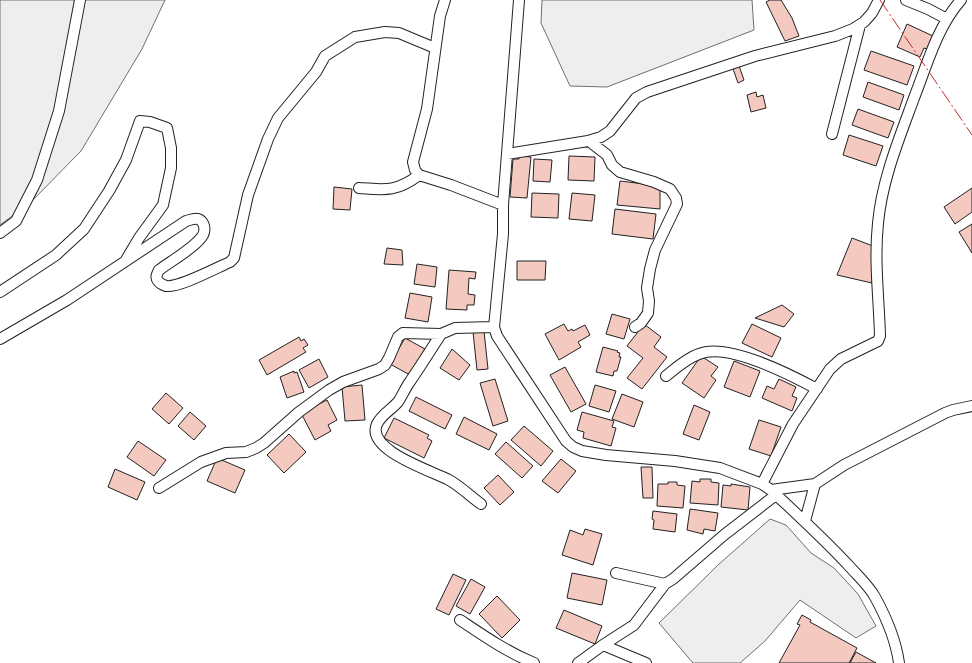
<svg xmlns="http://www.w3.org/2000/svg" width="972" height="663" font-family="'Fira Sans Condensed',sans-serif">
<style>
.green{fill:#eee;stroke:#6f6f6f}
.building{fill:#f3c9c0;stroke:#222}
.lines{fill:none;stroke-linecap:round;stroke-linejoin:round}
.minor-casing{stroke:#222;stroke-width:12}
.minor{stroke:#fff;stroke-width:10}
.power{stroke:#c62828;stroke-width:1;stroke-dasharray:14 3 2 3;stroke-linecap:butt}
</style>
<rect width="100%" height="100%" fill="#fff"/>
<path class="green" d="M 0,0 L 165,0 L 142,49 L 81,151 L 30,203 L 0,225 Z
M 542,0 L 752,0 L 754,30 L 607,87 L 570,86 L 541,23 Z
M 770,519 L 786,525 L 811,553 L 834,568 L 858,594 L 876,626 L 856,638 L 800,600 L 765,641 L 740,663 L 693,663 L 659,623 L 718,565 Z"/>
<path class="building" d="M 770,0 L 781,0 L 792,18 L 799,36 L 785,41 L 766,2 Z
M 907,24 L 933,36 L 927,49 L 924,48 L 920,57 L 897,47 Z
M 871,51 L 914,66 L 907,85 L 864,70 Z
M 738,63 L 744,80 L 738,83 L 732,66 Z
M 868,82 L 904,95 L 899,110 L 863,97 Z
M 756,92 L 757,97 L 763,95 L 766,108 L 751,112 L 747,95 Z
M 858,109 L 894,122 L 888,138 L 852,125 Z
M 849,135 L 883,146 L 876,166 L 843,155 Z
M 519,156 L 531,157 L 527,198 L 510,197 L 513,159 L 519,159 Z
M 569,156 L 595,157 L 594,181 L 568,180 Z
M 534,159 L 552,160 L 550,182 L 533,181 Z
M 620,181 L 660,186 L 660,209 L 617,205 Z
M 334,187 L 352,189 L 350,210 L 333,209 Z
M 972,188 L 972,212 L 955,224 L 944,207 Z
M 532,193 L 559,194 L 558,218 L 531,217 Z
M 572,193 L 595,195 L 592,221 L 569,219 Z
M 615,209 L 656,214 L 653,239 L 612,234 Z
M 972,224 L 972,253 L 959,232 Z
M 852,238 L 873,246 L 872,283 L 837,275 Z
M 387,248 L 402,250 L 403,265 L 384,264 Z
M 517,261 L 546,261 L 545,280 L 517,280 Z
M 417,264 L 437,267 L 435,287 L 414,284 Z
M 449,270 L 476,272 L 475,279 L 469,278 L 468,294 L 475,295 L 474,305 L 467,305 L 467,310 L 446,309 Z
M 410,293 L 432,297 L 428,322 L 405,318 Z
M 782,305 L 794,314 L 784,327 L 755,318 Z
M 612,314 L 630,319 L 624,339 L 606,334 Z
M 564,324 L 568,331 L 572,329 L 573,331 L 585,325 L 590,335 L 578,342 L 581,347 L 559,360 L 545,334 Z
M 644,324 L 661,337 L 654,347 L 667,357 L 642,389 L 627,378 L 643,358 L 627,346 Z
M 752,324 L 781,338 L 772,357 L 742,343 Z
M 484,331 L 488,369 L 477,370 L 473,332 Z
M 299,337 L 301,341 L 304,339 L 308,345 L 303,348 L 306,352 L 267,375 L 259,360 Z
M 405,338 L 425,349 L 410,375 L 390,364 Z
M 603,347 L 618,351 L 617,352 L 620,353 L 619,357 L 621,357 L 617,371 L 614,371 L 613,376 L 596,372 Z
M 452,349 L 470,365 L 459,380 L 440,368 Z
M 701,356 L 718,367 L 711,376 L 716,380 L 704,398 L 682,383 Z
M 319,359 L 328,377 L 309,388 L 299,370 Z
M 734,361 L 760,371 L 750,397 L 724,387 Z
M 565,367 L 586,404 L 571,412 L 550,375 Z
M 294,371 L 294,373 L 297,372 L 304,392 L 287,398 L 280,377 Z
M 495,379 L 508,421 L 493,426 L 480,383 Z
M 779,379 L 796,387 L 792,396 L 797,398 L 792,411 L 762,398 L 767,386 L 774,389 Z
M 362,385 L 365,420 L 345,421 L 342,387 Z
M 595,385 L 616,391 L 609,412 L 589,406 Z
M 166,393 L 183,408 L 169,424 L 152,409 Z
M 622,394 L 643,402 L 634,427 L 612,419 Z
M 416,397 L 452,415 L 445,429 L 409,411 Z
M 327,400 L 337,420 L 328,425 L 331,431 L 315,440 L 301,413 Z
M 694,405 L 710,412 L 699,440 L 683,434 Z
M 190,412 L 206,426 L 194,440 L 178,426 Z
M 582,412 L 614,421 L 612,427 L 616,428 L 611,446 L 583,438 L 584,432 L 577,430 Z
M 464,417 L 497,434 L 489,450 L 456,434 Z
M 394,418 L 429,435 L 427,438 L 432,441 L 424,458 L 384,438 Z
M 759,420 L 781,427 L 771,456 L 749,449 Z
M 524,426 L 553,451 L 541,466 L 511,440 Z
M 289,434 L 306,452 L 284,473 L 267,455 Z
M 138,441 L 166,460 L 154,476 L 127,457 Z
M 506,442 L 533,466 L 522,478 L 495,454 Z
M 217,458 L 245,470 L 235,493 L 207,481 Z
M 561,459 L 576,471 L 558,493 L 542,481 Z
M 641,467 L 652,467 L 653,498 L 643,498 Z
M 115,469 L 145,482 L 137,500 L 108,487 Z
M 498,475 L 514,492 L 500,505 L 484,488 Z
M 700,479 L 711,479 L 711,482 L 719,483 L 718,505 L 690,503 L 692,481 L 700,482 Z
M 668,482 L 677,482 L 677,485 L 685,486 L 683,508 L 657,506 L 658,484 L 668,484 Z
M 731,484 L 750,487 L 748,510 L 721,507 L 723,485 L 731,486 Z
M 690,509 L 718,513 L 715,531 L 704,529 L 703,534 L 687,530 Z
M 653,511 L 677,514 L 675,532 L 653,529 L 654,520 L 652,519 Z
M 585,529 L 602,534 L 593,565 L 562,555 L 570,530 L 583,535 Z
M 572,573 L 607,580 L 602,605 L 567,598 Z
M 453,574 L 466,580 L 449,615 L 436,609 Z
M 471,579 L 485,587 L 470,614 L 456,606 Z
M 497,596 L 520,620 L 502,638 L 479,614 Z
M 564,610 L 602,626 L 595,644 L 556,628 Z
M 802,615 L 811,620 L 810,622 L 857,648 L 849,663 L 779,663 L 800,625 L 797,624 Z
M 856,652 L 876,663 L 850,663 Z"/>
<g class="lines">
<g class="minor-casing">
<path id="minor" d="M 445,0 L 440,16 L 427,109 L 413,162 L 415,170 L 419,175 L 451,185 L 503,205
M 519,0 L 503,205 L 503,234 L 495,317 L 494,327 L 497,336 L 566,441 L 573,447 L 582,451 L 606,455 L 675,461 L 720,468 L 762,484 L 771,490 C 798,515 825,540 850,567 C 858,576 869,586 875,597 C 886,617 896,641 899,663
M 906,0 L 928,9 L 947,19
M 832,134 L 860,25
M 589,141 L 607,155 L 612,165 L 620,172 L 654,182 L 670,189 L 676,198 L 677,204 L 655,250 L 650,269 L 647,288 L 649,301 L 648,313 L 641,323 L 635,327
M 507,154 L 588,141 L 601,137 L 610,131 L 636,98 L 647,92 L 755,56 L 835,36 L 853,29 L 864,22 L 872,13 L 879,0
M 359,188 C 385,190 397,192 419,175
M 0,233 L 16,221 L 37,180 L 59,111 L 80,0
M 0,292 L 56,255 L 84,229 L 109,191 L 126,160 L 140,121 L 150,122 L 167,128 L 171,148 L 171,168 L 163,205 L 139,238 L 126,260
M 441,334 C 430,351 420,367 409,383 C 405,389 402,396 398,402 C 392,409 381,415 377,424 C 365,450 432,471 449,480 C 460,486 470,496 481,504
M 0,339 L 67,300 L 186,221 C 190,220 194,218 198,219 C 204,221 206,229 203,235 C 196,247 171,261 159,270 C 157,274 155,277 158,281 C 160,284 163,285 166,286 C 179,288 216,268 230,262 L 234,258 L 248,195 L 268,139 L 278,118 L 316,72 L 325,56 L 355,37 L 385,32 L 399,33 L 435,48
M 666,376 C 676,368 687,358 699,354 C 727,342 791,375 817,389
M 762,484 L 793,424 L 830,369 L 841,359 L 878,341 L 880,336 C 879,298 874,261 878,223 C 882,180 899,139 914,98 C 927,65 937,27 961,0
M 159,488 L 201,462 L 226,453 L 246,452 L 256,448 L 264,443 L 299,412 L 329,390 L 343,382 L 379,369 L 385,365 L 389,358 L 398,337 L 403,333 L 441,334 L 455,328 L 494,327
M 771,490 L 815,484 L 844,465 L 945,413 L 953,410 L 972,406
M 805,521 L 815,484
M 616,573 L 665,584
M 460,620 C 484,636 507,652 534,663
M 603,645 L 646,663
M 578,663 L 603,645 L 634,625 L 665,584 L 673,579 L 724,535 L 777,494"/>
</g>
<use href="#minor" class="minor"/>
<path class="power" d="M 880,0 L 972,135"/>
</g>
</svg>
